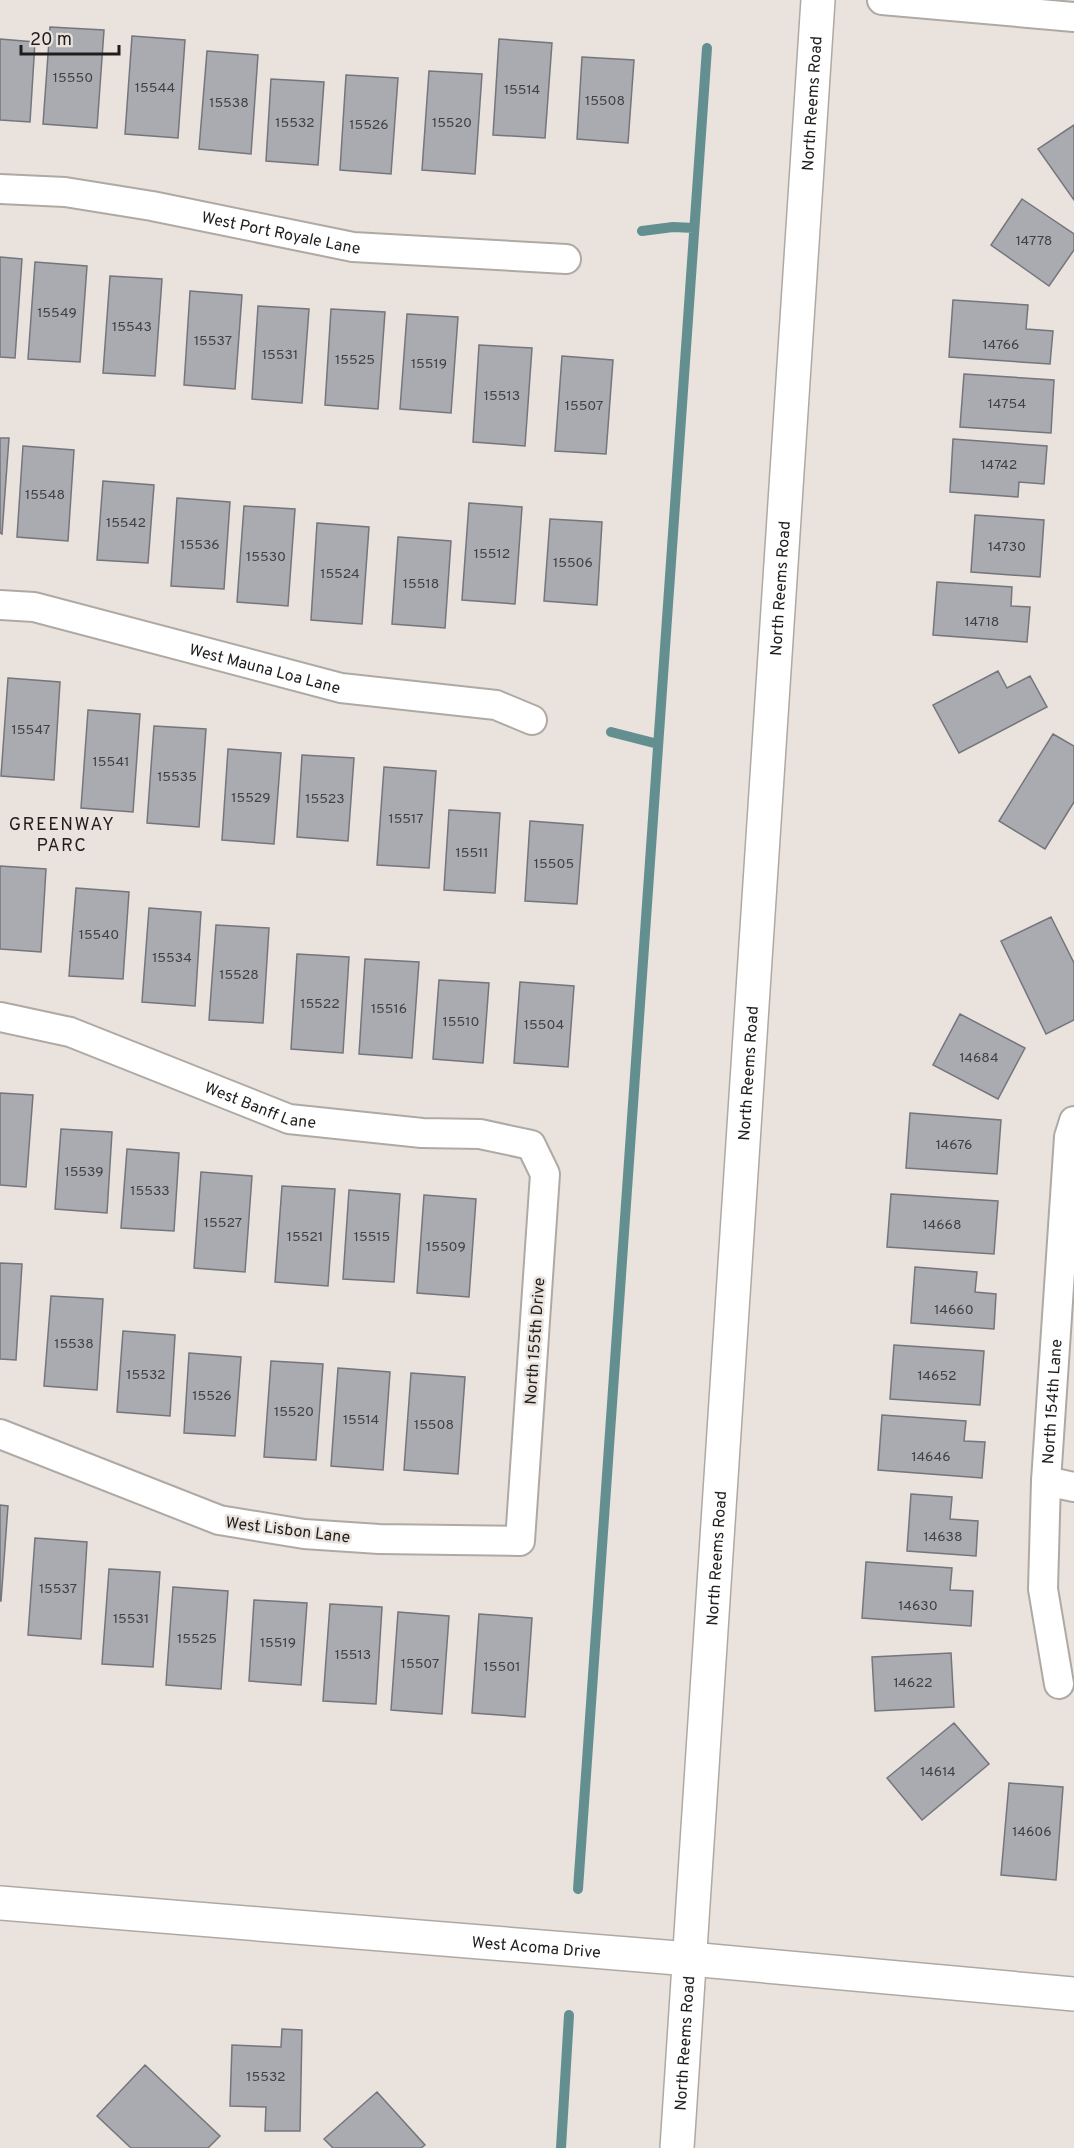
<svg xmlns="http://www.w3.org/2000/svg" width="1074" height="2148" font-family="Overpass,sans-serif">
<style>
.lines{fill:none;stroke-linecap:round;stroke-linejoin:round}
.stream{stroke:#648f90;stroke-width:10}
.building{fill:#aaaab1;stroke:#75757c;stroke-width:1.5}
.street-casing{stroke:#afa9a4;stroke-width:32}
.secondary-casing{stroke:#afa9a4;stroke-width:36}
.street{stroke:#fff;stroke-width:28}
.secondary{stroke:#fff;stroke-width:33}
.labels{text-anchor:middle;stroke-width:5;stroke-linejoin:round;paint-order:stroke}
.number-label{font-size:14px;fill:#424141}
.street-label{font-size:16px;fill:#201e1c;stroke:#e9e2dd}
.neighbourhood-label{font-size:18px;letter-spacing:1.5px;fill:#201e1c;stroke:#e9e2dd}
</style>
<rect width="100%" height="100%" fill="#e9e2dd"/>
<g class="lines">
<path class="stream" d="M 642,231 L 673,227 L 694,228
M 611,732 L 658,744
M 578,1889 L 707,48
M 561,2148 L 569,2015"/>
</g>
<path class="building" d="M 50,27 L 104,30 L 97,128 L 43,124 Z
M 132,36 L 185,40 L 178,138 L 125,134 Z
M 0,39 L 35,42 L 30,122 L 0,120 Z
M 499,39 L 552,43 L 545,138 L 493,135 Z
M 207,51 L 258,55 L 251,154 L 199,149 Z
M 582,57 L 634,60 L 628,143 L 577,139 Z
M 429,71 L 482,74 L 475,174 L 422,170 Z
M 346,75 L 398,78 L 391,174 L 340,170 Z
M 271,79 L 324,82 L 318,165 L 266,161 Z
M 1074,125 L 1074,200 L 1038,149 Z
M 1022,199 L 1074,234 L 1074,250 L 1049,286 L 991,245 Z
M 0,257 L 22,259 L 15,358 L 0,357 Z
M 35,262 L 87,266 L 80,362 L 28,359 Z
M 110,276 L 162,279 L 155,376 L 103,373 Z
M 190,291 L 242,295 L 235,389 L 184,385 Z
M 953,300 L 1028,305 L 1026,329 L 1053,331 L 1050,364 L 949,357 Z
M 258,306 L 309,309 L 302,403 L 252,399 Z
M 331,309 L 385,312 L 378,409 L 325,405 Z
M 407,314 L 458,317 L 451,413 L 400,409 Z
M 479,345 L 532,348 L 525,446 L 473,442 Z
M 562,356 L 613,360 L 606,454 L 555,451 Z
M 964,374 L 1054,380 L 1051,433 L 960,427 Z
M 0,438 L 9,438 L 2,534 L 0,533 Z
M 953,439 L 1047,446 L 1044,484 L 1019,482 L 1018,497 L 950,492 Z
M 23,446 L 74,450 L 68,541 L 17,537 Z
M 103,481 L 154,485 L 148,563 L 97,560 Z
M 177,498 L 230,502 L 224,589 L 171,586 Z
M 469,503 L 522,507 L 515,604 L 462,600 Z
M 244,506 L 295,509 L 288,606 L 237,602 Z
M 975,515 L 1044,520 L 1040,577 L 971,572 Z
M 550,519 L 602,522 L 597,605 L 544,601 Z
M 317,523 L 369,527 L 362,624 L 311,620 Z
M 398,537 L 451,541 L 445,628 L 392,624 Z
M 937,582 L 1012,587 L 1011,606 L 1030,607 L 1027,642 L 933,635 Z
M 998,671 L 1007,688 L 1030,676 L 1047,707 L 959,753 L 933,705 Z
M 8,678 L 60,682 L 54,780 L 1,776 Z
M 88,710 L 140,714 L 133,812 L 81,808 Z
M 154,726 L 206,729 L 199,827 L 147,823 Z
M 1053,734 L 1074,746 L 1074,802 L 1045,849 L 999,821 Z
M 228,749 L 281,753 L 274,844 L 222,840 Z
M 302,755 L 354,758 L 348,841 L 297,837 Z
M 384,767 L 436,771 L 429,868 L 377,865 Z
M 449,810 L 500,813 L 495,893 L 444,890 Z
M 530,821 L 583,825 L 577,904 L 525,901 Z
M 0,866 L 46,869 L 41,952 L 0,949 Z
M 76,888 L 129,892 L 123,979 L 69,976 Z
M 149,908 L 201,912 L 195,1006 L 142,1002 Z
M 1051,917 L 1074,963 L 1074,1020 L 1046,1034 L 1001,941 Z
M 216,925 L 269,928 L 263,1023 L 209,1020 Z
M 297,954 L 349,957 L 343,1053 L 291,1049 Z
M 365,959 L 419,962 L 412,1058 L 359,1054 Z
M 439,980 L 489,983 L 483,1063 L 433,1059 Z
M 520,982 L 574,986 L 568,1067 L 514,1063 Z
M 960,1014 L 1025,1048 L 998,1099 L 933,1065 Z
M 0,1093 L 33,1095 L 26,1187 L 0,1185 Z
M 910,1113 L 1001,1120 L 997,1174 L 906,1168 Z
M 61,1129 L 112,1132 L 107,1213 L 55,1209 Z
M 127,1149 L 179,1153 L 174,1231 L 121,1228 Z
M 201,1172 L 252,1176 L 245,1272 L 194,1268 Z
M 282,1186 L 335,1189 L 328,1286 L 275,1282 Z
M 349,1190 L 400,1194 L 394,1282 L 343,1279 Z
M 891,1194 L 998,1201 L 994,1254 L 887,1247 Z
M 424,1195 L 476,1199 L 469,1297 L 417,1293 Z
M 0,1263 L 22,1264 L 16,1360 L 0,1359 Z
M 915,1267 L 977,1272 L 975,1292 L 996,1294 L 994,1329 L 911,1323 Z
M 51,1296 L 103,1299 L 97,1390 L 44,1386 Z
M 123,1331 L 175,1335 L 170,1416 L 117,1412 Z
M 894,1345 L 984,1351 L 980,1405 L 890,1399 Z
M 189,1353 L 241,1357 L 235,1436 L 184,1433 Z
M 271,1361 L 323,1364 L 316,1460 L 264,1457 Z
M 338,1368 L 390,1372 L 383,1470 L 331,1466 Z
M 411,1373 L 465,1377 L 458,1474 L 404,1470 Z
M 882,1415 L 966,1421 L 964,1441 L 985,1442 L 982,1478 L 878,1470 Z
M 911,1494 L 952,1497 L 950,1519 L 978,1521 L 976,1556 L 907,1551 Z
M 0,1505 L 8,1506 L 1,1601 L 0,1601 Z
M 35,1538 L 87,1542 L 81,1639 L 28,1635 Z
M 866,1562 L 952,1568 L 950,1590 L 973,1591 L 971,1626 L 862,1618 Z
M 109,1569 L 160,1572 L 153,1667 L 102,1664 Z
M 173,1587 L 228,1591 L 221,1689 L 166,1685 Z
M 254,1600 L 307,1603 L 301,1685 L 249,1681 Z
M 330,1604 L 382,1607 L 376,1704 L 323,1701 Z
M 398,1612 L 449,1616 L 442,1714 L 391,1710 Z
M 479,1614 L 532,1618 L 525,1717 L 472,1713 Z
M 951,1653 L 954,1707 L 875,1711 L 872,1657 Z
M 954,1723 L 989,1764 L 922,1820 L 887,1778 Z
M 1009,1783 L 1063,1787 L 1056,1880 L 1001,1875 Z
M 282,2029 L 302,2030 L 300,2131 L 265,2131 L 266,2107 L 230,2106 L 232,2045 L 281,2047 Z
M 145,2065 L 220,2136 L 208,2148 L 131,2148 L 97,2116 Z
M 377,2092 L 425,2145 L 421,2148 L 333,2148 L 324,2139 Z"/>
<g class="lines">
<g class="street-casing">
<g id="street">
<path d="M 882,0 L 1074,17"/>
<path id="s1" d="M 0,189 L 65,192 L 152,206 L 353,247 L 566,259"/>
<path id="s2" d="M 0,605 L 34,607 L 341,688 L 496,705 L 532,720"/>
<path id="s3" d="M 0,1017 L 70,1032 L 289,1119 L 422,1133 L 480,1134 L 531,1145 L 545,1174 L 520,1541 L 379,1539 L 304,1534 L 219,1520 L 0,1434"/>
<path d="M 1046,1481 L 1074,1487"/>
<path id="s4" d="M 1059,1684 L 1043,1589 L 1046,1481 L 1069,1137 L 1074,1121"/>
</g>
</g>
<g class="secondary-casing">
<g id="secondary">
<path id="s5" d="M 0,1903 L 690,1959 L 1074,1994"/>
<path id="s6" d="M 677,2148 L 818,0"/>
</g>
</g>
<use href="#street" class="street"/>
<use href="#secondary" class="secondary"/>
</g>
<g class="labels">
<g class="number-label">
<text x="73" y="82">15550</text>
<text x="155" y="92">15544</text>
<text x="522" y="94">15514</text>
<text x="605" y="105">15508</text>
<text x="229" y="107">15538</text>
<text x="295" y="127">15532</text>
<text x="452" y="127">15520</text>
<text x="369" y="129">15526</text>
<text x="1034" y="245">14778</text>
<text x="57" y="317">15549</text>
<text x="132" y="331">15543</text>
<text x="213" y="345">15537</text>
<text x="1001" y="349">14766</text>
<text x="280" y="359">15531</text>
<text x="355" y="364">15525</text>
<text x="429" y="368">15519</text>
<text x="502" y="400">15513</text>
<text x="1007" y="408">14754</text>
<text x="584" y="410">15507</text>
<text x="999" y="469">14742</text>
<text x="45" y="499">15548</text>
<text x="126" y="527">15542</text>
<text x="200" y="549">15536</text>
<text x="1007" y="551">14730</text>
<text x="492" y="558">15512</text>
<text x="266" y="561">15530</text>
<text x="573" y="567">15506</text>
<text x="340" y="578">15524</text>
<text x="421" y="588">15518</text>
<text x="982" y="626">14718</text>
<text x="31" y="734">15547</text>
<text x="111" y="766">15541</text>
<text x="177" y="781">15535</text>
<text x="251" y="802">15529</text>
<text x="325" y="803">15523</text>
<text x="406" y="823">15517</text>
<text x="472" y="857">15511</text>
<text x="554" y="868">15505</text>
<text x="99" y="939">15540</text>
<text x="172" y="962">15534</text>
<text x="239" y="979">15528</text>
<text x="320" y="1008">15522</text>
<text x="389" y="1013">15516</text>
<text x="461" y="1026">15510</text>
<text x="544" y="1029">15504</text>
<text x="979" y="1062">14684</text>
<text x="954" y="1149">14676</text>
<text x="84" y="1176">15539</text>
<text x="150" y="1195">15533</text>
<text x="223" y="1227">15527</text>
<text x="942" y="1229">14668</text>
<text x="305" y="1241">15521</text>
<text x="372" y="1241">15515</text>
<text x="446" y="1251">15509</text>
<text x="954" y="1314">14660</text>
<text x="74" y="1348">15538</text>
<text x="146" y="1379">15532</text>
<text x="937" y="1380">14652</text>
<text x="212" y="1400">15526</text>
<text x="294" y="1416">15520</text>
<text x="361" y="1424">15514</text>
<text x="434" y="1429">15508</text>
<text x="931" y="1461">14646</text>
<text x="943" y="1541">14638</text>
<text x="58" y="1593">15537</text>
<text x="918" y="1610">14630</text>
<text x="131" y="1623">15531</text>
<text x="197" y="1643">15525</text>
<text x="278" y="1647">15519</text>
<text x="353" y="1659">15513</text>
<text x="420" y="1668">15507</text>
<text x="502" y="1671">15501</text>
<text x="913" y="1687">14622</text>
<text x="938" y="1776">14614</text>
<text x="1032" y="1836">14606</text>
<text x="266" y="2081">15532</text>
</g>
<g class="street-label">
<text dy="6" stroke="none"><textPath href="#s6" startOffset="2049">North Reems Road</textPath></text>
<text dy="6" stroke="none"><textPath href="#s1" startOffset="285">West Port Royale Lane</textPath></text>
<text dy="6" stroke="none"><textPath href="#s6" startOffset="1563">North Reems Road</textPath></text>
<text dy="6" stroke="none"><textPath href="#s2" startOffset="273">West Mauna Loa Lane</textPath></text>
<text dy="6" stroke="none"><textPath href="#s6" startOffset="1077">North Reems Road</textPath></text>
<text dy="6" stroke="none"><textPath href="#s3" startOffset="276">West Banff Lane</textPath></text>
<text transform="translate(534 1341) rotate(-86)" y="6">North 155th Drive</text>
<text dy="6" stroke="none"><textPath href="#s4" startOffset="284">North 154th Lane</textPath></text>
<text transform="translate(288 1529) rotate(7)" y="6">West Lisbon Lane</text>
<text dy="6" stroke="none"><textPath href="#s6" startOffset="591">North Reems Road</textPath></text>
<text dy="6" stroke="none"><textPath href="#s5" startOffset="538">West Acoma Drive</textPath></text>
<text dy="6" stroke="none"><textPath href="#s6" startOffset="105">North Reems Road</textPath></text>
</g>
<g class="neighbourhood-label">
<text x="62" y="830">GREENWAY<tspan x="62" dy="21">PARC</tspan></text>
</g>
</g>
<path d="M21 45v9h98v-9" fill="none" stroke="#201e1c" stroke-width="3"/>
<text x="30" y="45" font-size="18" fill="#201e1c" stroke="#e9e2dd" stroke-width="4.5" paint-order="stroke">20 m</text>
</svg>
